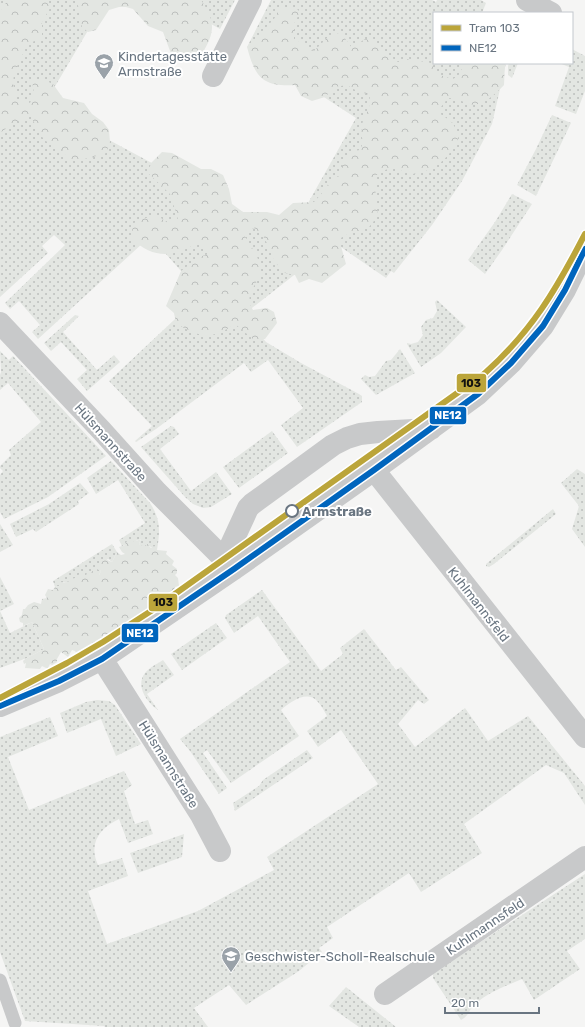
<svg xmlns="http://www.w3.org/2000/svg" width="585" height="1027" font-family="Rubik,sans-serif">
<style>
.green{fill:url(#green-dots)}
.forest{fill:url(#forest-crowns)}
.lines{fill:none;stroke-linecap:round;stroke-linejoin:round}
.service{stroke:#c8c9ca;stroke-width:13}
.minor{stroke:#c8c9ca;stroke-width:22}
.bus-1-casing{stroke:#fff;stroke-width:9}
.bus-1{stroke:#0065bd;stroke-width:6}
.tram-1-casing{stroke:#fff;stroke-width:9}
.tram-1{stroke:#bba53a;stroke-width:6}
.stop-dot{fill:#fff;stroke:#697581;stroke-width:2}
.labels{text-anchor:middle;stroke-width:4;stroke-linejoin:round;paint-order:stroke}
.poi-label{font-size:13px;fill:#697581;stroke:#fff;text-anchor:start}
.street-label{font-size:13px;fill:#697581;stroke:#fff}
.stop-label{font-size:13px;font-weight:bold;fill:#697581;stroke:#fff;text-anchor:start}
.line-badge{stroke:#fff;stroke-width:1.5}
.badge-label{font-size:11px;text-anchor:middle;font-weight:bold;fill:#fff}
.pale-badge-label{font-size:11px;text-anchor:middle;font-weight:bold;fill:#111}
</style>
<defs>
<pattern id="green-dots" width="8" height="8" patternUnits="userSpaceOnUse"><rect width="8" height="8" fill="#e3e6e2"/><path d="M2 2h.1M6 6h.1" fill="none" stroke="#bcbfbd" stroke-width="1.8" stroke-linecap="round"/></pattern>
<pattern id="forest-crowns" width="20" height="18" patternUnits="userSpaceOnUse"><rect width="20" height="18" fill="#e3e6e2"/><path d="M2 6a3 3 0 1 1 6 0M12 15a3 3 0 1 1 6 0" fill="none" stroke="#bcbfbd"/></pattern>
</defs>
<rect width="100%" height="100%" fill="#f5f5f4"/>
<path class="green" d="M 0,0 L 106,0 L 44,105 L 243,212 L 299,219 L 356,118 L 247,47 L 271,0 L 432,0 L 436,2 L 437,0 L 481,0 L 486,3 L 482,13 L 434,13 L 434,63 L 506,63 L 492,124 L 462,181 L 432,225 L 394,273 L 391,271 L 386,278 L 335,243 L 243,315 L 266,342 L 301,363 L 359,394 L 362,396 L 362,402 L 297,447 L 281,425 L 303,408 L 268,360 L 251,372 L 244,363 L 156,429 L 136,442 L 135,441 L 152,426 L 109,381 L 190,305 L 199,282 L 181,271 L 166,254 L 155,232 L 38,339 L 32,332 L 40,325 L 19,301 L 10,309 L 5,303 L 65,245 L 54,235 L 42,246 L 48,253 L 0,297 Z
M 168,0 L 235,0 L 220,29 Z
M 572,49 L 585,56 L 585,91 L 576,114 L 555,106 L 569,67 L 559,63 L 572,63 Z
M 509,63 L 518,63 L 512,78 L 508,75 L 508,66 Z
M 552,115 L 571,123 L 536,196 L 517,185 L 536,149 Z
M 512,194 L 532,204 L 502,250 L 485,274 L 468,260 L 495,222 Z
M 437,300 L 466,327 L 441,353 L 421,367 L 407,344 L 407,343 L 411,344 L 418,342 L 423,335 L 421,327 L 426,320 L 433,318 L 437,311 L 435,302 Z
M 75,315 L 79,316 L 63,332 L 97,370 L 114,355 L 120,362 L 87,391 L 77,379 L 87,370 L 61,342 L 51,351 L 44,343 Z
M 400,349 L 415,373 L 376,395 L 361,379 L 365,375 L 369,377 L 375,376 L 386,361 L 391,360 Z
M 0,351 L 9,360 L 13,356 L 106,456 L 48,497 L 4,519 L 0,512 L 0,475 L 3,471 L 0,468 L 0,466 L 11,455 L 9,450 L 41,422 L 8,383 L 0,390 L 0,375 L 1,372 Z
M 171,426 L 174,427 L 179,434 L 160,449 L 191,491 L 216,472 L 232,494 L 211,507 L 203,508 L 193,504 L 185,497 L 141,447 Z
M 272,431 L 288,453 L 239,488 L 223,467 Z
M 111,461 L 150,503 C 161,520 160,531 157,550 L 149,546 L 144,548 L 139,544 L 141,539 L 122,546 L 119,540 L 145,523 L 118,480 L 96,494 L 87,478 Z
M 577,469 L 585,474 L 585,547 L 572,529 L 579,506 L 561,483 Z
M 80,483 L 89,493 L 78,501 L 79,504 L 36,532 L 33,529 L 16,537 L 10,524 L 49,504 Z
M 553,509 L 556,514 L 494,564 L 489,567 L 486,566 L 486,564 Z
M 0,524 L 13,545 L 0,552 Z
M 112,544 L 117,552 L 112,562 L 108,559 L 100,565 L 98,569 L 101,571 L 99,575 C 86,576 76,576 66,583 L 63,582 L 59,586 L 55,587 L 53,581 Z
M 0,577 L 14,604 L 0,611 L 10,633 L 32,622 L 44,649 L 27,658 L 0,668 Z
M 262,590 L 321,671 L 343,654 L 340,648 L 364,629 L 396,670 L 401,667 L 429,700 L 424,704 L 418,700 L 398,724 L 415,747 L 465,708 L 488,741 L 528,716 L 585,786 L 585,805 L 564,773 L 546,765 L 464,824 L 482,853 L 421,892 L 409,873 L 327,927 L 333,938 L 319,948 L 322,952 L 299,971 L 246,1005 L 229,985 L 194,1008 L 208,1027 L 105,1027 L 104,1026 L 25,1021 L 0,952 L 0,737 L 50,717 L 58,736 L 8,757 L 29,810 L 124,771 L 132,785 L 124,791 L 135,824 L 148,820 L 153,834 L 128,843 L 119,819 C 100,828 88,843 98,865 L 122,858 L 128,876 L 88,891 L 107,944 L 198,911 L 274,870 L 267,857 L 378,784 L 341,730 L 318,747 L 307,731 L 327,716 C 324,711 322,706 318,702 C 308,689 290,702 281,710 L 299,736 L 231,783 L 207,750 L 203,753 L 227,788 L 219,794 L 190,751 L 180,739 L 290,662 L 258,616 L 234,633 L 225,618 L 226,615 Z
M 216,623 L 227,638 L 182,670 L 171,654 Z
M 163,660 L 174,675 L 147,694 L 158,710 C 147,703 135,686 145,673 C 150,667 157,664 163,660 Z
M 97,700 L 109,701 L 115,705 L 141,744 L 116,756 L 101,719 L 67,733 L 60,713 L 86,702 Z
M 307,750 L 313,758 L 235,811 L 233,803 L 259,786 L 263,780 Z
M 184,834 L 182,857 L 138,873 L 130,853 Z
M 585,874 L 585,939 L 567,951 L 580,969 L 534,1000 L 522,979 C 506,986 489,992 475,1004 C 468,1010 471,1014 461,1020 L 433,978 L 433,973 Z
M 346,987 L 396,1027 L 359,1027 L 329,1006 Z"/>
<path class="forest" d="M 8,0 L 47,0 L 50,8 L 42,22 L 42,39 L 28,43 L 14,73 L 13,84 L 17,99 L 30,103 L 34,93 L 32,81 L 44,80 L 53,84 L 63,98 L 84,103 L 92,114 L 103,122 L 109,130 L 110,142 L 106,153 L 90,158 L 69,161 L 61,148 C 42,144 39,132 31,116 L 14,123 L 0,133 L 0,11 Z
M 77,0 L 201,0 C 216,22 215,32 202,54 L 185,59 L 173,59 L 163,32 L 148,26 L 133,9 L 126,7 L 119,7 L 109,10 L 96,30 L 88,32 L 82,27 Z
M 295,7 L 300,12 L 294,24 L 294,39 L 307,45 L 314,51 L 330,35 L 339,33 L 344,37 L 352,48 L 365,39 L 376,41 L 383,52 L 398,62 L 408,59 L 431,63 L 440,75 L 453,79 L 458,76 L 465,63 L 505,63 L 504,85 C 496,93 482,108 469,104 C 460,101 458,98 448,98 L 441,107 L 439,113 L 452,122 L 459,135 C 454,155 433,173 412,174 C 408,174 404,172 400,170 C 391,166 383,170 375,176 L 376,204 L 378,216 L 369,227 L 350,233 L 339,239 L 346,264 L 322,283 L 309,279 L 299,283 L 295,275 L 285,273 L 274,261 L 269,247 L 263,236 L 254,228 L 243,233 C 248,242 263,261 260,273 C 257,287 243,294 253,310 L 267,308 L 274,312 L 277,323 L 265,339 L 253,339 L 235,324 C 212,340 199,338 176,323 L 174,313 L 166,306 L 181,271 L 199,257 L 212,253 L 197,243 C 173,258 153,259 131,238 L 133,224 L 139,219 L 158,216 L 168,223 L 178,219 L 170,194 L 148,173 L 151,163 L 162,152 L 172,153 L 201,169 L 211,169 L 223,175 L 229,189 L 232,204 L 243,212 L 267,212 L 279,215 L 293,203 L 314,202 L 324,191 L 330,181 L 338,176 L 345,161 L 348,152 L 360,150 L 363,143 L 361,132 L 363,120 L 369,108 L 370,95 L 357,91 L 347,85 L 335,87 L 325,97 L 312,101 L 301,96 L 295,85 C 262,87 255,77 247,47 L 274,19 L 279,9 Z
M 128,539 C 134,543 136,541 141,539 L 139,544 L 144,547 L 149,543 L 149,546 L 151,548 L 154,546 L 156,547 L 157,550 L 167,551 L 166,554 L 174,561 L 172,565 L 177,569 L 177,573 L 175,575 L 178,578 L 179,586 L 175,587 L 172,595 C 167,598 163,600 163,607 L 155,607 L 152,617 L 144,621 L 136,618 L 129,625 L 126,623 L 125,629 L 118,630 L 117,635 L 114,637 L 104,634 L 100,642 L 93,643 L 87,653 L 83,651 L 81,655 L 77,655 L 75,651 L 72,650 L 68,657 L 61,652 L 57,659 L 57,662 L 52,665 L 50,664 L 48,668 L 46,668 L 42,666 L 40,669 L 25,668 L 26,663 L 24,664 L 23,661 L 25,659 L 44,649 L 32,622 L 23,626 L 23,623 L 20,622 L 19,618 L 22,615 L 23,609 L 25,609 L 28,605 L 34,602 L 41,604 L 42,599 L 47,598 L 45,595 L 48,589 L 53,590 L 55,587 L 59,586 L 61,582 L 66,583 L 70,579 L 76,578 L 80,573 L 83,573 L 86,576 L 87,572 L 94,571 L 99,575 L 101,571 L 97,569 L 100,561 L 105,559 L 112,562 L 117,552 L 121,555 L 125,554 L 122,552 L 119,547 L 125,545 Z"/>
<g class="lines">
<path class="service" d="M 0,980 L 15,1023"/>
<path class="minor" d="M 527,0 L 551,13
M 213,76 L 251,0
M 0,323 L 102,431 L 157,492 L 234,569
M 374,470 L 585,737
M 224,560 L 248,508 L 252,504 L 333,445 L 347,438 L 360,434 L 378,432 L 431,429
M 102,659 L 201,815 L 220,851
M 0,706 L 59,681 L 102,659 L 234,569 L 374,470 L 478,394 L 511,363 L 543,326 L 565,290 L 585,249
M 385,994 L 585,857"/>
<g class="bus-1-casing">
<path id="bus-1" d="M 0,706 L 59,681 L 102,659 L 234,569 L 374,470 L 478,394 L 511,363 L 543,326 L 565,290 L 585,249"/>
</g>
<use href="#bus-1" class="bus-1"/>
<g class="tram-1-casing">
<path id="tram-1" d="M 0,698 L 67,663 L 103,642 L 151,611 L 484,374 C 532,331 556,290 585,234"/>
</g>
<use href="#tram-1" class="tram-1"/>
</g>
<defs>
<g id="school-pin" transform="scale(1)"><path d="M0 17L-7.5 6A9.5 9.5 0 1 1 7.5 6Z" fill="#9aa2a9" stroke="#fff"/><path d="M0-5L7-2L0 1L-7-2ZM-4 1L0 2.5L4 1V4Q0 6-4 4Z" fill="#fff"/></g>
</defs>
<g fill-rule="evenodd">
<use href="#school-pin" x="104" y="63"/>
<use href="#school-pin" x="231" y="956"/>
</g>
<circle class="stop-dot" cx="292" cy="511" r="6"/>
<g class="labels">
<g class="poi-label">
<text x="118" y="61">Kindertagesstätte<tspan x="118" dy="15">Armstraße</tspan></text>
<text x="245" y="961">Geschwister-Scholl-Realschule</text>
</g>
<g class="street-label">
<text transform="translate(111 442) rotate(48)" y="5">Hülsmannstraße</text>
<text transform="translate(479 604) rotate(52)" y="5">Kuhlmannsfeld</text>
<text transform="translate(169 764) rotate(58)" y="5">Hülsmannstraße</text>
<text transform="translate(485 926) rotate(-34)" y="5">Kuhlmannsfeld</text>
</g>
<g class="stop-label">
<text x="302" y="516">Armstraße</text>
</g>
</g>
<g class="line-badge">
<rect x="456" y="373" width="31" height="20" rx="4" fill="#bba53a"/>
<rect x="429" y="406" width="38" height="19" rx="4" fill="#0065bd"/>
<rect x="148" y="593" width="30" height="19" rx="4" fill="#bba53a"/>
<rect x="121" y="623" width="38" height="20" rx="4" fill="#0065bd"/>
</g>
<g class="badge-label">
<text x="448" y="419">NE12</text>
<text x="140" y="637">NE12</text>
</g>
<g class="pale-badge-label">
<text x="471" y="387">103</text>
<text x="163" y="606">103</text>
</g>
<rect x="433" y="12" width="140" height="52" fill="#ffffff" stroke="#c3c8cd"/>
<rect x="441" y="25" width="20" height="6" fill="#bba53a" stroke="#c3c8cd"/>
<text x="469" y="32" font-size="12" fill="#697581">Tram 103</text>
<rect x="441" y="45" width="20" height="6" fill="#0065bd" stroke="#c3c8cd"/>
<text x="469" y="52" font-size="12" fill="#697581">NE12</text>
<path d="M445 1007v6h94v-6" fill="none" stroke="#697581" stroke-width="2"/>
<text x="451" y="1007" font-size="12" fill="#697581" stroke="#ffffff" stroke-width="3" paint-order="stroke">20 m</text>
</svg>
